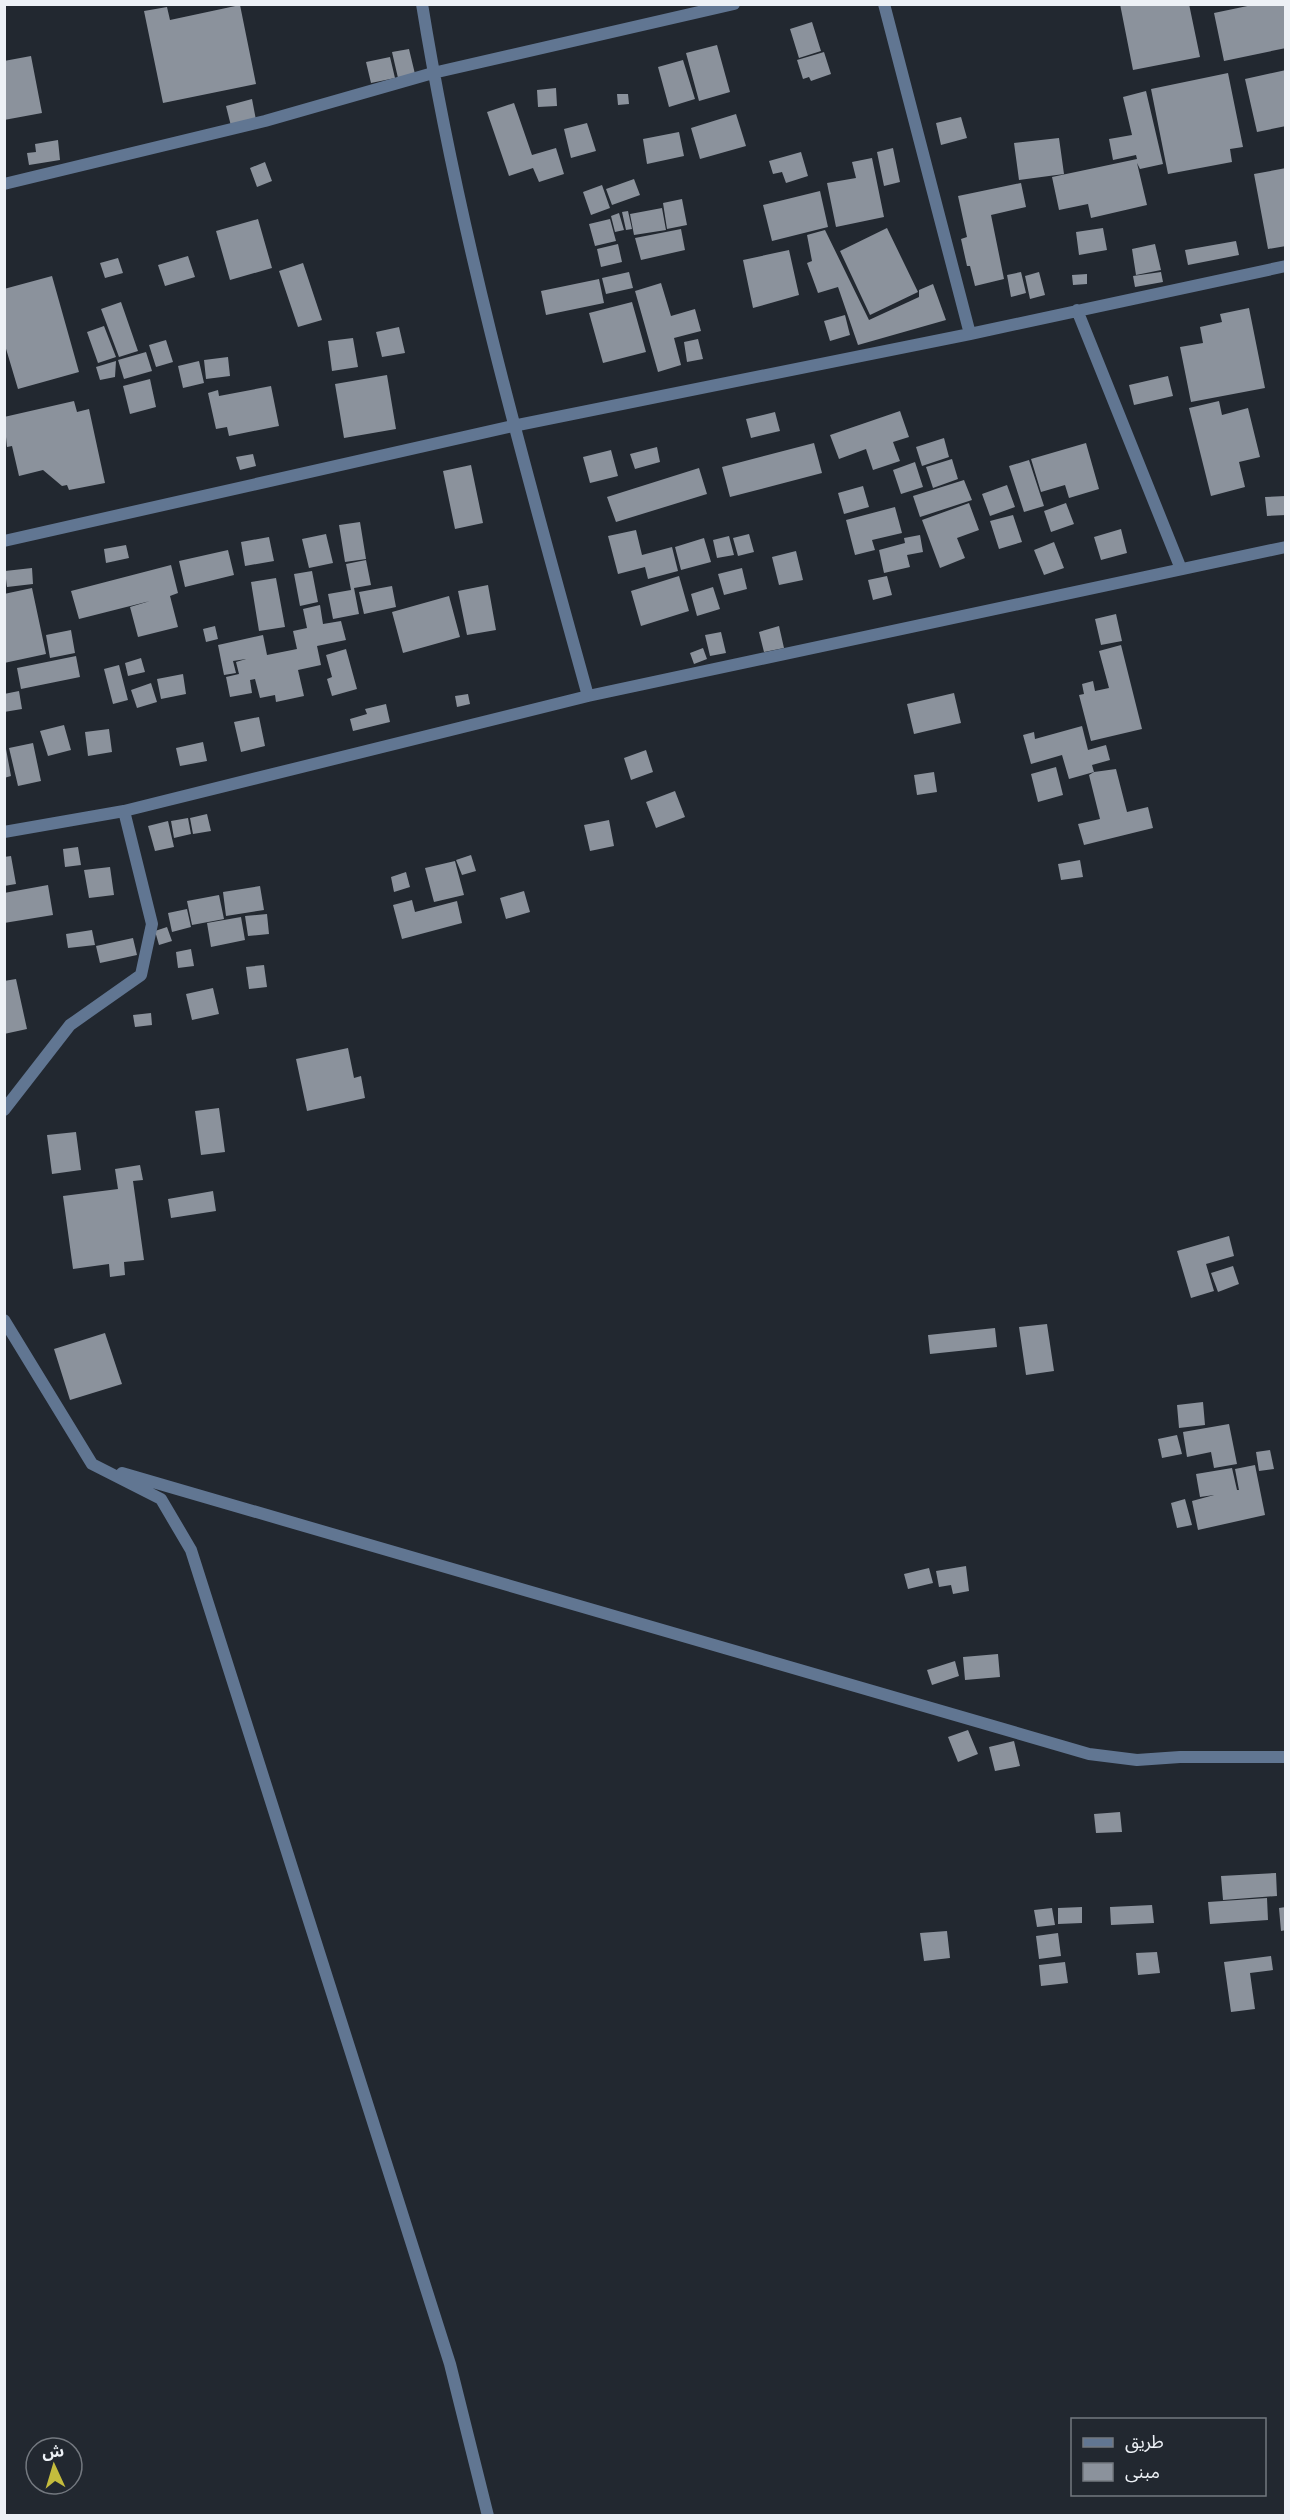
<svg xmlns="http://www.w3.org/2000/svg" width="1290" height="2520" font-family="Spectral,'Noto Sans Arabic',serif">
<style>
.building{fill:#8b929c}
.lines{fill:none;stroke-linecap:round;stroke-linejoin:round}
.street{stroke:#617692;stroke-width:12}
</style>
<rect width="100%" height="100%" fill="#222830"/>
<path class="building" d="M 1120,4 L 1189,4 L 1200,57 L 1133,70 Z
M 1257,4 L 1286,4 L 1286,48 L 1224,61 L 1214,13 Z
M 240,5 L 256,84 L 163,103 L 144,11 L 167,7 L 170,20 Z
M 812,22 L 821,51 L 799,58 L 790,29 Z
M 717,45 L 730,92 L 699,101 L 686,53 Z
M 409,49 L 415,74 L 398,78 L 392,52 Z
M 824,52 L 831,74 L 811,81 L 809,77 L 803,79 L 797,60 Z
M 31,56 L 42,113 L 4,120 L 4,61 Z
M 390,57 L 395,78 L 371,83 L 366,62 Z
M 683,60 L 695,99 L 669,107 L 658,67 Z
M 1286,70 L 1286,126 L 1257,132 L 1245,79 Z
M 1228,73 L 1243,147 L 1230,149 L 1232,162 L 1168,174 L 1151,89 Z
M 556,88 L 557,106 L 538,107 L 537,90 Z
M 1146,91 L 1163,164 L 1140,169 L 1137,163 L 1147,205 L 1091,218 L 1088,204 L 1059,210 L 1052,177 L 1137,159 L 1136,155 L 1113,160 L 1109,139 L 1132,135 L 1123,97 Z
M 617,94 L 628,94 L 629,104 L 618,105 Z
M 252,99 L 256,120 L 231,126 L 226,106 Z
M 514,103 L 532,155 L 556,148 L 564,174 L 539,182 L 533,168 L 509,176 L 487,112 Z
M 736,114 L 746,146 L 700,159 L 691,128 Z
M 961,117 L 967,138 L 941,145 L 936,123 Z
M 587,123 L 596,151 L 571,158 L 564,129 Z
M 679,132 L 684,156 L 647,164 L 643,139 Z
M 1059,138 L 1064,174 L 1019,180 L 1014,143 Z
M 58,140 L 60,160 L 29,165 L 27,153 L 36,152 L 35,144 Z
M 893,148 L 900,182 L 884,186 L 877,152 Z
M 801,152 L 808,176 L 786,183 L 782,172 L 773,174 L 769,161 Z
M 872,158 L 884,217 L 836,227 L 827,183 L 856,178 L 852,162 Z
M 265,162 L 272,181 L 257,187 L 250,168 Z
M 1286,168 L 1286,246 L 1268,249 L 1254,174 Z
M 634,179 L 640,195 L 612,205 L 606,189 Z
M 1021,183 L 1026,207 L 991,215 L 1004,279 L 975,286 L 970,266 L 967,266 L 961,239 L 967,237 L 958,196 Z
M 602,185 L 610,208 L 591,215 L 583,192 Z
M 820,191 L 828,227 L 772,241 L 763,205 Z
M 682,199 L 687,225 L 667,229 L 663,203 Z
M 662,208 L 666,230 L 634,235 L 630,214 Z
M 628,211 L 632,229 L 626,230 L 622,212 Z
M 619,213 L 624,230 L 615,232 L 611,216 Z
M 258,219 L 272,268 L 230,280 L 216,231 Z
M 610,219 L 616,241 L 595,246 L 589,224 Z
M 887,228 L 918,292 L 870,315 L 840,251 Z
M 1103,228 L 1107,250 L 1079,255 L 1076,232 Z
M 681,229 L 685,250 L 641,260 L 635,238 Z
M 825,230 L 869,320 L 919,297 L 919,290 L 933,284 L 946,320 L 858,345 L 838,287 L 818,293 L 807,263 L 812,261 L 807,235 Z
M 1236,241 L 1239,255 L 1188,265 L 1185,250 Z
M 618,244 L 622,262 L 601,267 L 597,249 Z
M 1155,244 L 1161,270 L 1136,275 L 1132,249 Z
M 789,250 L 799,295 L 753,308 L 743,260 Z
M 188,256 L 195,277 L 165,286 L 158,265 Z
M 118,258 L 123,273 L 105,278 L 100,263 Z
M 303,263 L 322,320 L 298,327 L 279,271 Z
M 629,272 L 633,288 L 606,294 L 602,278 Z
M 1021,272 L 1026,293 L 1011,297 L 1007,275 Z
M 1039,272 L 1045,295 L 1030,299 L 1025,276 Z
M 1161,272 L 1163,282 L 1135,287 L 1133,276 Z
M 1087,274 L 1087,284 L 1073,285 L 1072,275 Z
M 52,276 L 79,372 L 18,389 L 4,342 L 4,289 Z
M 599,279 L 604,303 L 546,315 L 541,291 Z
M 661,283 L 671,316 L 695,309 L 701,331 L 674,338 L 681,365 L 658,372 L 635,291 Z
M 121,302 L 138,351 L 119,357 L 101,309 Z
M 632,302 L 646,352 L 603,363 L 589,313 Z
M 1249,308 L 1265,388 L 1191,402 L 1180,347 L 1203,343 L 1200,327 L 1222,322 L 1220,314 Z
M 845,315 L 850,335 L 830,341 L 824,321 Z
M 104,326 L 116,357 L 98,363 L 87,332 Z
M 399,327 L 405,353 L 382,357 L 376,332 Z
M 353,338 L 358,367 L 332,371 L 328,341 Z
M 698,339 L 703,359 L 687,362 L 684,342 Z
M 166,340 L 173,362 L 156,367 L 149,345 Z
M 146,352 L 152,371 L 124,379 L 118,360 Z
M 228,357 L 230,376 L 206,379 L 204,360 Z
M 116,361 L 115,377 L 100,380 L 96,367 Z
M 199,361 L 204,383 L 183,388 L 178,366 Z
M 387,375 L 396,429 L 344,438 L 335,384 Z
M 1168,376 L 1173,396 L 1134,405 L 1129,385 Z
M 150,379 L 156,407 L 130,414 L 123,386 Z
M 271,386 L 279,426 L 229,436 L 227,427 L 216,429 L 208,393 L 218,390 L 219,396 Z
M 74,401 L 77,412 L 89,409 L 105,483 L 69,490 L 67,485 L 62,486 L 43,470 L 19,476 L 12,446 L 7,447 L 4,417 Z
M 1219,401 L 1222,415 L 1248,408 L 1260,457 L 1239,462 L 1245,487 L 1211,496 L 1189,408 Z
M 900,411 L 909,437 L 893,442 L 900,461 L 873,470 L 866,449 L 839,459 L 830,435 Z
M 775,412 L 780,431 L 751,438 L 746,419 Z
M 944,438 L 949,457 L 922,466 L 916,447 Z
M 814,443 L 822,473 L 730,497 L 722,467 Z
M 1086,443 L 1099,489 L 1069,498 L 1065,485 L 1041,492 L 1031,459 Z
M 657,447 L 660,462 L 635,469 L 630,454 Z
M 611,450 L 618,476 L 590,483 L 583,457 Z
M 253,454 L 256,466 L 240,470 L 236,457 Z
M 952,459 L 958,479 L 933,488 L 926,467 Z
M 1029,460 L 1044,506 L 1024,512 L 1009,466 Z
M 915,462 L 923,487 L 901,494 L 893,470 Z
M 471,465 L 483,523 L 455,529 L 443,471 Z
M 699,468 L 707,494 L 616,522 L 607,497 Z
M 964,480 L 972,500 L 920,517 L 913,496 Z
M 1007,485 L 1015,507 L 990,516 L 982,494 Z
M 863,486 L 869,507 L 844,514 L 838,493 Z
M 1286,496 L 1286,515 L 1267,516 L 1265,497 Z
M 969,503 L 979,530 L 957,538 L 965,558 L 940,568 L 922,520 Z
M 1066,503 L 1074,524 L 1051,532 L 1044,511 Z
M 895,507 L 902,533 L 872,540 L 875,550 L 855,555 L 846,520 Z
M 1013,515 L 1022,542 L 999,549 L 990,521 Z
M 360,522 L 366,559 L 345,562 L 339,525 Z
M 1121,529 L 1127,553 L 1101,560 L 1094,537 Z
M 636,530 L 642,555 L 672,547 L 678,571 L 648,579 L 645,567 L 618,574 L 608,536 Z
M 326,534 L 333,563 L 309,568 L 302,539 Z
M 749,534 L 754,552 L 738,556 L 733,538 Z
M 920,535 L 923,552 L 907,555 L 910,567 L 884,573 L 879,550 L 905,543 L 904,538 Z
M 729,536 L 734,555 L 717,558 L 713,540 Z
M 269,537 L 274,561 L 245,566 L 241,542 Z
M 704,538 L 711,562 L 681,570 L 675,547 Z
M 1054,542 L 1064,568 L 1044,575 L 1034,550 Z
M 126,545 L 129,558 L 106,563 L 104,549 Z
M 228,550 L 234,575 L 185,587 L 179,561 Z
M 796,551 L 803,580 L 779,585 L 772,557 Z
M 366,560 L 371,585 L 354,588 L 359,614 L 333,619 L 328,594 L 351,590 L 346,564 Z
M 171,565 L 178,593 L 170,596 L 178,627 L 138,637 L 130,607 L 150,601 L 79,619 L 71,591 Z
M 32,568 L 33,584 L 7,587 L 5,571 Z
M 742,568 L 747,589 L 724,595 L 718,574 Z
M 312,571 L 318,602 L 300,606 L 294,574 Z
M 679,576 L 689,611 L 641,626 L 631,591 Z
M 887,576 L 892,595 L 873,600 L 868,580 Z
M 276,578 L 285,627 L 259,631 L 251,582 Z
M 488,585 L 496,630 L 467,635 L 458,591 Z
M 392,586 L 396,607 L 364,614 L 359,592 Z
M 713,587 L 720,609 L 697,616 L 691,594 Z
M 32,588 L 46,654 L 4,663 L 4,594 Z
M 449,596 L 460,637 L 403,653 L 392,612 Z
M 320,605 L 323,624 L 341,621 L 346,640 L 317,646 L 321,665 L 298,670 L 304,696 L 276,702 L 275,695 L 260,698 L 255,679 L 250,680 L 252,693 L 230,697 L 226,677 L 239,674 L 236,662 L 246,659 L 233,661 L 236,673 L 224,675 L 218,645 L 263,635 L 267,655 L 297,649 L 293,631 L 307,628 L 303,609 Z
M 1116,614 L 1122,641 L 1101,645 L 1095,619 Z
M 215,626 L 218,639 L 206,642 L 203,629 Z
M 779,626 L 784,648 L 764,652 L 759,632 Z
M 71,630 L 75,653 L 50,658 L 46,635 Z
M 721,632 L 726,653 L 710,656 L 705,635 Z
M 1121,645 L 1142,729 L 1091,741 L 1079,695 L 1084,694 L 1082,684 L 1093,681 L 1095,691 L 1109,688 L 1099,651 Z
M 703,648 L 707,659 L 694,664 L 690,653 Z
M 346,649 L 357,689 L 332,696 L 327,679 L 332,677 L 326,655 Z
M 76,656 L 80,677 L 21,689 L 17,668 Z
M 141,658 L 145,672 L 128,676 L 125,663 Z
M 119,665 L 128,700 L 113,704 L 104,669 Z
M 183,674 L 186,694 L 161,699 L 157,679 Z
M 151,683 L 157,702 L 137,708 L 131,690 Z
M 19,691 L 22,709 L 4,712 L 4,694 Z
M 954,693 L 961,723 L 914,734 L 907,704 Z
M 468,694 L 470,704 L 457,707 L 455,696 Z
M 386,704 L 390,722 L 353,731 L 350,719 L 367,714 L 365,709 Z
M 259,717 L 265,746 L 241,752 L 234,722 Z
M 64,725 L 71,750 L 48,756 L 40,731 Z
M 1082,726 L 1088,750 L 1106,745 L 1110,760 L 1092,765 L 1094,772 L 1069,779 L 1062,755 L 1031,764 L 1023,735 L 1034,732 L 1035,739 Z
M 109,729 L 112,752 L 88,756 L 85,732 Z
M 203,742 L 207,761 L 180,766 L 176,748 Z
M 33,743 L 41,781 L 18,786 L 9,748 Z
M 6,749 L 11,776 L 4,778 L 4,750 Z
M 646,750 L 653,772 L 631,780 L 624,758 Z
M 1056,767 L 1063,795 L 1038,802 L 1031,774 Z
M 1116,769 L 1127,812 L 1148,807 L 1153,828 L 1084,845 L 1078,824 L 1100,819 L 1089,775 L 1094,772 Z
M 934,772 L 937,792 L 917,795 L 914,775 Z
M 675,791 L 685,817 L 656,828 L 646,802 Z
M 207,814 L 211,831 L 193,834 L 190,818 Z
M 188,818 L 191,834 L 174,838 L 171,821 Z
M 609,820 L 614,846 L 590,851 L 584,825 Z
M 168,821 L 174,847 L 155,851 L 148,826 Z
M 78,847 L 81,865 L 65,867 L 63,849 Z
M 471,855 L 476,871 L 462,875 L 456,860 Z
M 11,856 L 16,884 L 4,886 L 4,857 Z
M 1080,860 L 1083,877 L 1061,880 L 1058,864 Z
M 455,861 L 464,895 L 434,902 L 425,868 Z
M 110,867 L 114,895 L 89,898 L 84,870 Z
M 406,872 L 410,887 L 394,892 L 391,877 Z
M 48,885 L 53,915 L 4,923 L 4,893 Z
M 260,886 L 264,910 L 226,916 L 223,892 Z
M 524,891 L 530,912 L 506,919 L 500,898 Z
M 219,895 L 224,919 L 192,925 L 187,901 Z
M 412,900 L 415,912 L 457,901 L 462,923 L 402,939 L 393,905 Z
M 187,909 L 191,927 L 172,932 L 168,913 Z
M 267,914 L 269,934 L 248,936 L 245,916 Z
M 241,917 L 245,940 L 211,947 L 207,923 Z
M 167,927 L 172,941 L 159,945 L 155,931 Z
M 92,930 L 95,945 L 68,948 L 66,934 Z
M 133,938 L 137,955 L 100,963 L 96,946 Z
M 191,949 L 194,966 L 178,968 L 176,952 Z
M 264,965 L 267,987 L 249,989 L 246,967 Z
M 16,979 L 27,1029 L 4,1034 L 4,981 Z
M 213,988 L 219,1014 L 192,1020 L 186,994 Z
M 151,1013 L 152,1025 L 135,1027 L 133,1015 Z
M 348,1048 L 354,1078 L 361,1076 L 365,1098 L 307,1111 L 296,1059 Z
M 219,1108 L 225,1152 L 201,1155 L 195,1111 Z
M 76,1132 L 81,1170 L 52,1174 L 47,1135 Z
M 140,1165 L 143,1180 L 133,1181 L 144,1260 L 124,1262 L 125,1275 L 110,1277 L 109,1264 L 73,1269 L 63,1196 L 118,1189 L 115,1169 Z
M 213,1191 L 216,1211 L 171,1218 L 168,1199 Z
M 1229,1236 L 1234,1256 L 1206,1264 L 1214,1291 L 1191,1298 L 1177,1251 Z
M 1233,1266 L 1239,1284 L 1218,1292 L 1211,1273 Z
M 1047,1324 L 1054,1371 L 1026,1375 L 1019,1327 Z
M 995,1328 L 997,1347 L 930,1354 L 928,1335 Z
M 105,1333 L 122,1384 L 70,1400 L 54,1349 Z
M 1203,1402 L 1205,1425 L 1179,1428 L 1177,1405 Z
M 1229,1424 L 1237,1464 L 1214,1468 L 1211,1452 L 1187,1457 L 1183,1432 Z
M 1177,1435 L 1182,1454 L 1162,1458 L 1158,1439 Z
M 1270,1450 L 1274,1469 L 1259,1471 L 1256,1452 Z
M 1255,1465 L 1265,1515 L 1198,1530 L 1192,1501 L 1214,1495 L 1200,1497 L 1196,1474 L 1232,1468 L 1237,1490 L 1239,1490 L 1235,1469 Z
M 1185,1499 L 1192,1525 L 1177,1528 L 1171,1503 Z
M 966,1566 L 969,1591 L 953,1594 L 951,1585 L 939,1587 L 936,1571 Z
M 929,1568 L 933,1583 L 908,1589 L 904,1574 Z
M 998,1654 L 1000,1677 L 965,1680 L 963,1657 Z
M 955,1661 L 959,1676 L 932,1685 L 927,1670 Z
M 968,1730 L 978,1754 L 958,1762 L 948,1737 Z
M 1014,1741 L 1020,1766 L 995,1771 L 989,1747 Z
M 1120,1812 L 1122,1832 L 1096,1833 L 1094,1814 Z
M 1276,1873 L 1277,1896 L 1223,1900 L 1221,1876 Z
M 1267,1898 L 1268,1920 L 1210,1924 L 1208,1902 Z
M 1152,1905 L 1154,1923 L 1111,1925 L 1110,1907 Z
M 1082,1907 L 1082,1923 L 1058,1924 L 1058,1908 Z
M 1286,1907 L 1286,1930 L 1281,1931 L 1279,1908 Z
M 1052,1908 L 1055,1925 L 1037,1927 L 1034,1910 Z
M 947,1931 L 950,1958 L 924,1961 L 920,1933 Z
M 1058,1933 L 1061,1956 L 1039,1959 L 1036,1936 Z
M 1157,1952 L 1160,1973 L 1138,1975 L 1136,1953 Z
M 1271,1956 L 1273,1970 L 1250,1973 L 1255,2009 L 1231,2012 L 1224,1962 Z
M 1065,1962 L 1068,1983 L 1041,1986 L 1039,1965 Z"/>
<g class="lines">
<path class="street" d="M 422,4 C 460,239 525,468 588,696
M 884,4 L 970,334
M 4,184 L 265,121 L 433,73 L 734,4
M 1077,310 L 1181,569
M 4,541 L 513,426 L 970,334 L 1286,266
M 4,832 L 124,811 L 588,696 L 1286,547
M 4,1110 L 70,1025 L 141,975 L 152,924 L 124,811
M 4,1320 L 92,1464 L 161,1499 L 191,1550 L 450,2364 L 488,2516
M 122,1473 L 1089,1754 L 1137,1760 L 1180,1757 L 1286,1757"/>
</g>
<rect width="1290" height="2520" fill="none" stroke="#edf1f6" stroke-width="12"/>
<rect x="1071" y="2418" width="195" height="78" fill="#222830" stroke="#73787f" stroke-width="1.5"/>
<rect x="1083" y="2438" width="30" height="9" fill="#617692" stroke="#73787f" stroke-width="1.5"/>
<text x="1125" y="2448" font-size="18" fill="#edf1f6">طريق</text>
<rect x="1083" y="2463" width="30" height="18" fill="#8b929c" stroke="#73787f" stroke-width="1.5"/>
<text x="1125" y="2478" font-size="18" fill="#edf1f6">مبنى</text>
<g transform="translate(54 2466) rotate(356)"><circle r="28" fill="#222830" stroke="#73787f" stroke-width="1.5"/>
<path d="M0-4.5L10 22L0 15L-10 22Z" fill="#c4bc3d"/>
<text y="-9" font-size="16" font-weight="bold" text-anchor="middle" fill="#edf1f6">ش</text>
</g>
</svg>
